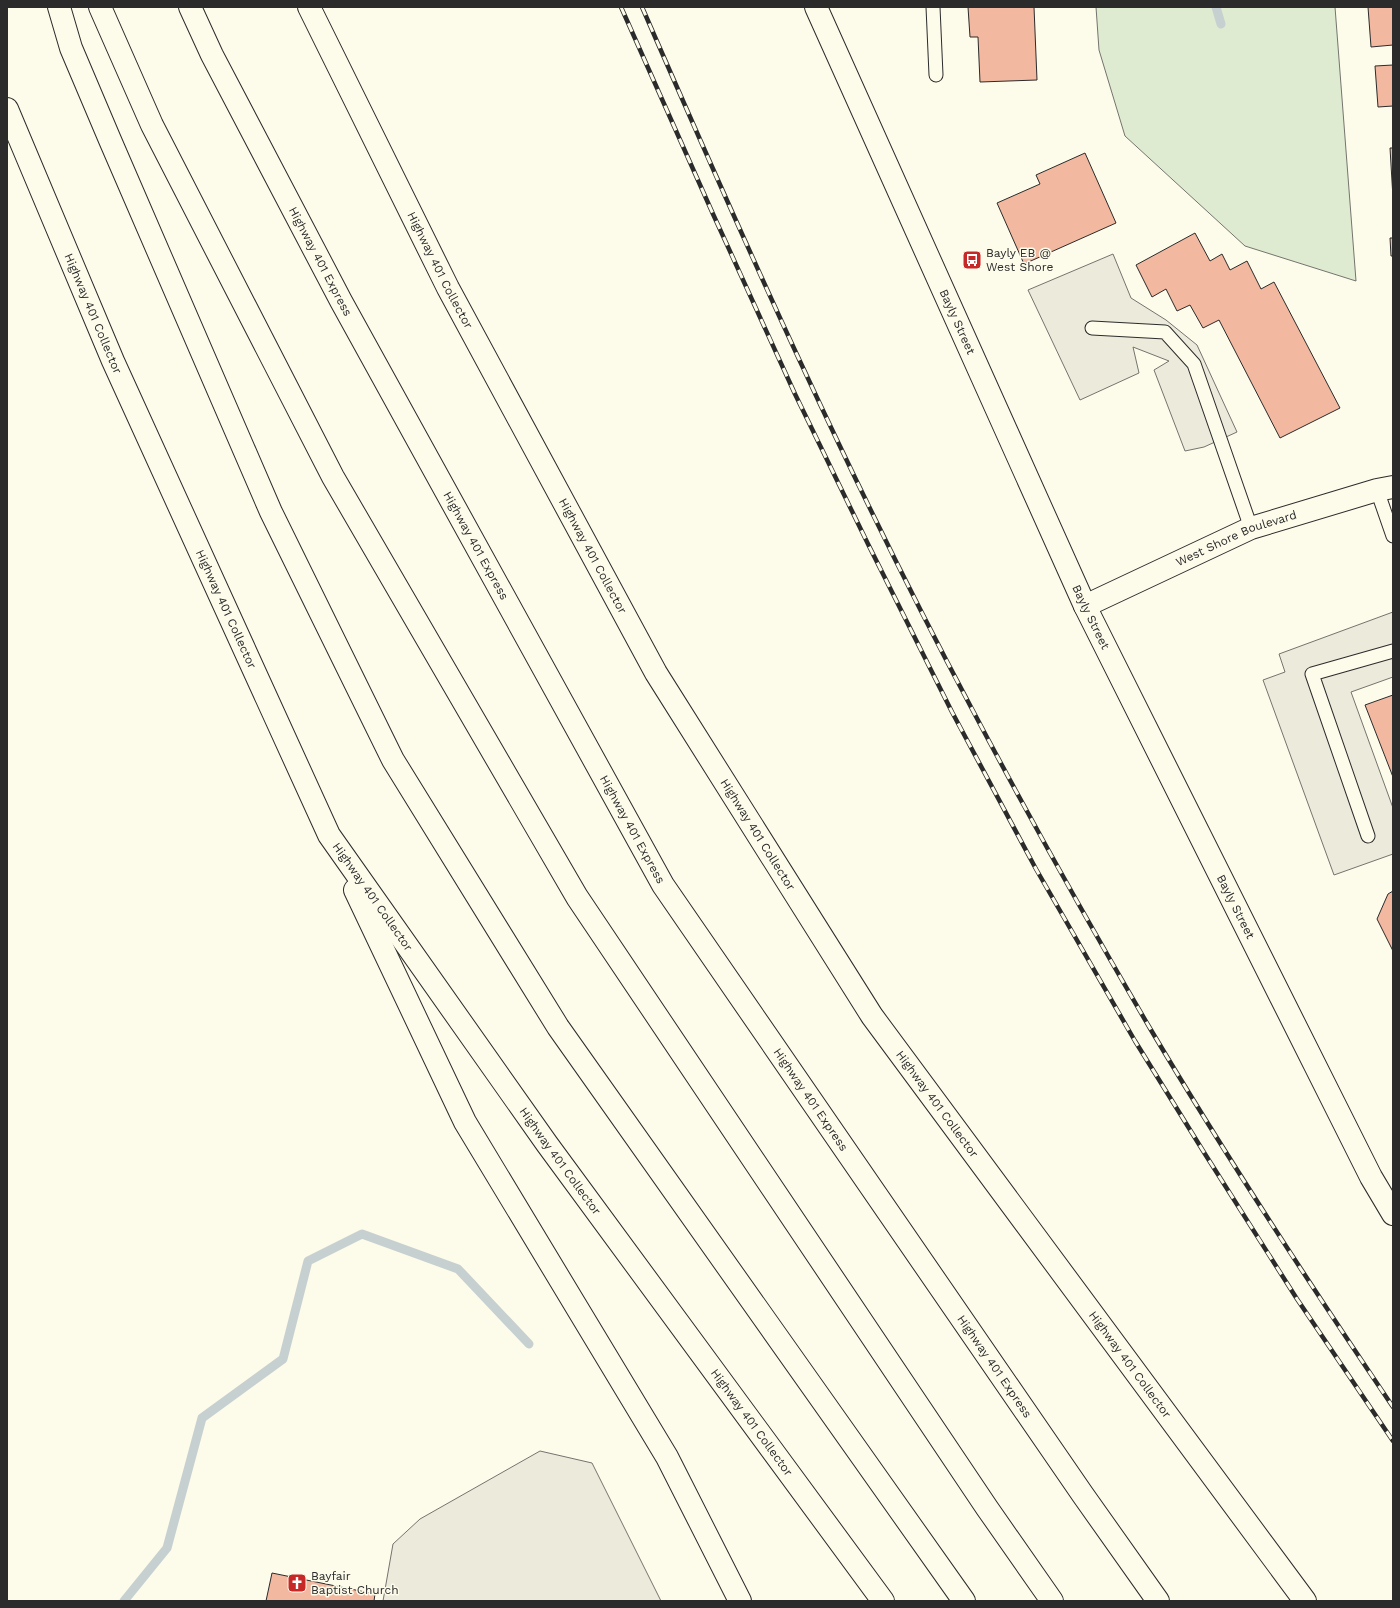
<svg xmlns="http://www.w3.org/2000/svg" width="1400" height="1608" font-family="'Work Sans',sans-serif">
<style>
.green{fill:#deebd1;stroke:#74746e}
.parking{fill:#eceadb;stroke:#74746e}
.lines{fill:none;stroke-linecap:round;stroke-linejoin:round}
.stream{stroke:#c7d0d0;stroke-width:9}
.building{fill:#f2b8a0;stroke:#2b2b2b}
.service-casing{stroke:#2b2b2b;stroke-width:15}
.tertiary-casing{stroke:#2b2b2b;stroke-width:24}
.secondary-casing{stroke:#2b2b2b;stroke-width:24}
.motorway-casing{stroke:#2b2b2b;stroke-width:24}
.service{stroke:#fdfbea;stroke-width:13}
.tertiary{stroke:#fdfbea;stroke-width:22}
.secondary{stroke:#fdfbea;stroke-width:22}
.motorway{stroke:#fdfbea;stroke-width:22}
.rail-casing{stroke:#2b2b2b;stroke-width:4.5}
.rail{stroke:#fdfbea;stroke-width:3;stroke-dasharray:9;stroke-linecap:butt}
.labels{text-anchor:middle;stroke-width:3;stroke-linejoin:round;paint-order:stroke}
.poi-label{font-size:12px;fill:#2b2b2b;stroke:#fdfbea;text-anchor:start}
.street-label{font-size:12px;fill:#2b2b2b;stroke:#fdfbea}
</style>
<rect width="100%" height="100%" fill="#fdfbea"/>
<path class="green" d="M 1096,7 L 1335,7 L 1356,281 L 1245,246 L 1125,136 L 1099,50 Z"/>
<path class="parking" d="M 1113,254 L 1131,298 L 1166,320 L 1197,345 L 1237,432 L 1204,447 L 1185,451 L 1154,370 L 1169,361 L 1133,347 L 1139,373 L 1080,400 L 1028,290 Z
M 1393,612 L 1393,677 L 1351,692 L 1393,808 L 1393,854 L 1334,875 L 1263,680 L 1285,672 L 1279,654 Z
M 540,1451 L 592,1463 L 661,1601 L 383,1601 L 393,1544 L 420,1519 Z"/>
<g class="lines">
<path class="stream" d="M 1216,7 L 1221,24
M 124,1601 L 167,1548 L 202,1418 L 283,1359 L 308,1261 L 362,1234 L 458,1269 L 529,1344"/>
</g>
<path class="building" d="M 968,7 L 1034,7 L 1037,80 L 980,82 L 978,37 L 970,37 Z
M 1368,7 L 1393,7 L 1393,45 L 1371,47 Z
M 1393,65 L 1393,106 L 1378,107 L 1375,66 Z
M 1390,148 L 1393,148 L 1393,198 Z
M 1085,153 L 1116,223 L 1024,264 L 997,203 L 1040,184 L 1036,175 Z
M 1195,233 L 1210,261 L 1222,254 L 1230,270 L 1247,261 L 1261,289 L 1274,282 L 1340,408 L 1280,438 L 1219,320 L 1203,328 L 1190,305 L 1177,311 L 1166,289 L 1152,297 L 1136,265 Z
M 1390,238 L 1393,238 L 1393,256 L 1391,256 Z
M 1393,695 L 1393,777 L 1365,705 Z
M 1393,891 L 1393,951 L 1377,919 L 1388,894 Z
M 272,1573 L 375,1594 L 374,1601 L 266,1601 Z"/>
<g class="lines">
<g class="service-casing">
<path id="service" d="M 933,7 L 936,75
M 1092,328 L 1165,332 L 1194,364 L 1251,528
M 1377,490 L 1393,536
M 1368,836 L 1312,674 L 1393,651"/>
</g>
<g class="tertiary-casing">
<g id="tertiary">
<path id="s1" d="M 1085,606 L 1251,528 L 1377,490 L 1393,487"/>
</g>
</g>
<g class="secondary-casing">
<g id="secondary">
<path id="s2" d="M 816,7 L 1085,606 L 1371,1177 L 1393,1214"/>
</g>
</g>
<g class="motorway-casing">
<g id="motorway">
<path d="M 59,7 L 71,48 L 110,140 L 271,512 L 393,760 L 558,1027 L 964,1601"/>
<path d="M 100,7 L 152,125 L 333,477 L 577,897 L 987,1508 L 1052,1601"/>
<path id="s3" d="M 190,7 L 212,55 L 341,301 L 663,885 L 1083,1495 L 1158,1601"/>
<path id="s4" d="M 309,7 L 448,288 L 656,673 L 872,1016 L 1305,1601"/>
<path id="s5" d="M 7,109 L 113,361 L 329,835 L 547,1144 L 883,1601"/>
<path d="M 355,890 L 465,1122 L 667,1457 L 740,1601"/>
</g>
</g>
<use href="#service" class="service"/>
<use href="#tertiary" class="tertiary"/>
<use href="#secondary" class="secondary"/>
<use href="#motorway" class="motorway"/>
<g class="rail-casing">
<path id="rail" d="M 621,7 L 713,214 L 795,394 L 868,544 L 952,712 L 1036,869 L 1135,1041 L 1205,1154 L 1297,1299 L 1393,1441
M 642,7 C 745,244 850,480 972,709 C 1029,817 1089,924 1151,1030 C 1227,1158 1309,1283 1393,1407"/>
</g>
<use href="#rail" class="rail"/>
</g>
<defs>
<g id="bus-square" transform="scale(1)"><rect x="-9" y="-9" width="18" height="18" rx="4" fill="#c62828" stroke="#fdfbea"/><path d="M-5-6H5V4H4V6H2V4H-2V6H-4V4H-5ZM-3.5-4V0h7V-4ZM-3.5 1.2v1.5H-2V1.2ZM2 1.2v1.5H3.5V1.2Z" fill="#fff"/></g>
<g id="church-square" transform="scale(1)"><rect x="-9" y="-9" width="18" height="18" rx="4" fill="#c62828" stroke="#fdfbea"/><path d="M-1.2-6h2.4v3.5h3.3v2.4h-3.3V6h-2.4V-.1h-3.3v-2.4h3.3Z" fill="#fff"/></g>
</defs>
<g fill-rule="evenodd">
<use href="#bus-square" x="972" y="260"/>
<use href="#church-square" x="297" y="1583"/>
</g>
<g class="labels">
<g class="poi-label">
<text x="986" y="257">Bayly EB @<tspan x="986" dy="14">West Shore</tspan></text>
<text x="311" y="1580">Bayfair<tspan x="311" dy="14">Baptist Church</tspan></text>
</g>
<g class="street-label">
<text dy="4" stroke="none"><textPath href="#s3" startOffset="286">Highway 401 Express</textPath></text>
<text dy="4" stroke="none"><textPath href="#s4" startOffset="294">Highway 401 Collector</textPath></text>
<text dy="4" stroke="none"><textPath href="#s5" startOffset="222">Highway 401 Collector</textPath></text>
<text dy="4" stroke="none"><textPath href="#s2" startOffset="345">Bayly Street</textPath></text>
<text dy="4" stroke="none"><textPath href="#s1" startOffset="166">West Shore Boulevard</textPath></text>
<text dy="4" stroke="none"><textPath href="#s3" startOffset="610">Highway 401 Express</textPath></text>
<text dy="4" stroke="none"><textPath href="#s4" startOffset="618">Highway 401 Collector</textPath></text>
<text dy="4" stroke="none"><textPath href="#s5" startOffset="546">Highway 401 Collector</textPath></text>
<text dy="4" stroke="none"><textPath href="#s2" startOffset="669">Bayly Street</textPath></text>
<text dy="4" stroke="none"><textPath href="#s3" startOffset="934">Highway 401 Express</textPath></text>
<text dy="4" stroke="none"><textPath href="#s4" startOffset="942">Highway 401 Collector</textPath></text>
<text dy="4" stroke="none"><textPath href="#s5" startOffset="870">Highway 401 Collector</textPath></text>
<text dy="4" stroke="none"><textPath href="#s2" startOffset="993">Bayly Street</textPath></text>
<text dy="4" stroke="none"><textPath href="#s3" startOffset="1258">Highway 401 Express</textPath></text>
<text dy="4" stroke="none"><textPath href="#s4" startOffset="1266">Highway 401 Collector</textPath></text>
<text dy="4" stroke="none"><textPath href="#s5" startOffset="1194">Highway 401 Collector</textPath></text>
<text dy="4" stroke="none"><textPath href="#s4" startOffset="1590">Highway 401 Collector</textPath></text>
<text dy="4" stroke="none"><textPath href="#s3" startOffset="1582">Highway 401 Express</textPath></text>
<text dy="4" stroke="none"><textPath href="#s5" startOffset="1518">Highway 401 Collector</textPath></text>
</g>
</g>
<rect width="1400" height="1608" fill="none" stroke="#2b2b2b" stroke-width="16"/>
</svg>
